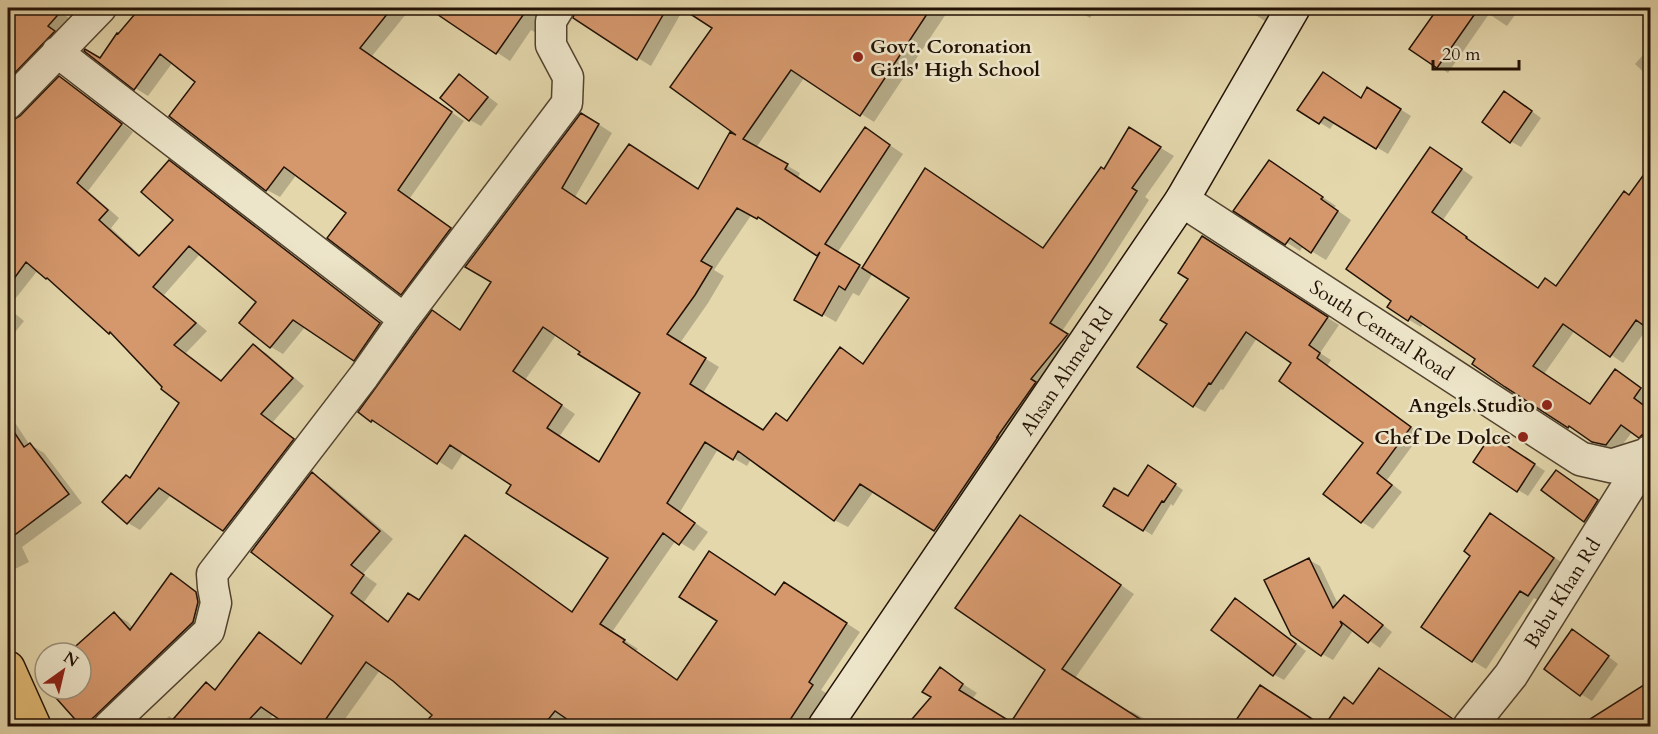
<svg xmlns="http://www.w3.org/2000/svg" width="1658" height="734" font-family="Cardo,serif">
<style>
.shadow{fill:#0003;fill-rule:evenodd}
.building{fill:#d5986d;stroke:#221205;stroke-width:1.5;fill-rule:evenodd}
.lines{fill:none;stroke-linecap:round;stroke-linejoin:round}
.minor-casing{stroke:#52432f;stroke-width:33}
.tertiary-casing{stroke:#52432f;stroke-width:36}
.secondary-casing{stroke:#221205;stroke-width:36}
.trunk-casing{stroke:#221205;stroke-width:36}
.minor{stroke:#ede5c9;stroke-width:30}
.tertiary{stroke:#ede5c9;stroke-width:33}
.secondary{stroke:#ede5c9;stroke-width:33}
.trunk{stroke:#e2bc76;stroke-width:33}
.poi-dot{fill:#8f2418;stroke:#ede5c9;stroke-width:2}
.labels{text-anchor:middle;stroke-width:5;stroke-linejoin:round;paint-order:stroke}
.poi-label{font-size:20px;font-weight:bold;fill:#221205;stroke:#ede5c9;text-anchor:end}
.street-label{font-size:20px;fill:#221205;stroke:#ede5c9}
</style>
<rect width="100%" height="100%" fill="#e4d7ac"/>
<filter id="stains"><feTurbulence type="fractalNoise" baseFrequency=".00333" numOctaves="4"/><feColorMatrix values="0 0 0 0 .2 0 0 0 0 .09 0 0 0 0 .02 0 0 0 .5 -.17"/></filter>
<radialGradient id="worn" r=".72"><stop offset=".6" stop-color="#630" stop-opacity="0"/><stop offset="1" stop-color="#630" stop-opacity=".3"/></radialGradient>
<path class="shadow" d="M 8,8 L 56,8 L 71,20 L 8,99 Z
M 142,8 L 411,8 L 372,56 L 464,121 L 410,198 L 463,236 L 415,301 L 402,293 L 348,213 L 297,174 L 280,197 L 267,190 L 171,116 L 198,82 L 173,62 L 148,96 L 135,88 L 87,51 L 101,59 Z
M 430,8 L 557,8 L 541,36 L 531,30 L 510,61 Z
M 577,8 L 950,8 L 874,122 L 804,78 L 756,148 L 800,173 L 798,178 L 821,193 L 878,137 L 903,154 L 837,253 L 863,268 L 1044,249 L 1104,170 L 1143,137 L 1174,156 L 1145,197 L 1149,200 L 1104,270 L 1062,331 L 1080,343 L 949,538 L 874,491 L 848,527 L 834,520 L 751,459 L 747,466 L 718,449 L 680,512 L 708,532 L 694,551 L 676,540 L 612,632 L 638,649 L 636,651 L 678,681 L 776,596 L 798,592 L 860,632 L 821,690 L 826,693 L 805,726 L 580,726 L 568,718 L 562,726 L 441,726 L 432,718 L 434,715 L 380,670 L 340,726 L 291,726 L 274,714 L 264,726 L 159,726 L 169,716 L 175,720 L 206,684 L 216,690 L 259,634 L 273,641 L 302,664 L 335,616 L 312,474 L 326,482 L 393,539 L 363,574 L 377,584 L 364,602 L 389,622 L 420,602 L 479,545 L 573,612 L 610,558 L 514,484 L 464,452 L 452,470 L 386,427 L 385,429 L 372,421 L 360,412 L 433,312 L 461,330 L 595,122 L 612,133 L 575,197 L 587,205 L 699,191 L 742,140 L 714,28 L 684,8 L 651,66 L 638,58 ZM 752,214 L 772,224 L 819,256 L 796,299 L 836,322 L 853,293 L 859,296 L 873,273 L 911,298 L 864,365 L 854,357 L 788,422 L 764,432 L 703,393 L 719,367 L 680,343 L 708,303 L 724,276 L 714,270 ZM 556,335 L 642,392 L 600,463 L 559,437 L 575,414 L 525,380 Z
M 1073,8 L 1096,8 L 1090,18 Z
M 1245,8 L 1283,8 L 1271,25 Z
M 1440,8 L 1520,8 L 1507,26 L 1489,14 L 1448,73 L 1411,48 Z
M 1650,47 L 1650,78 L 1635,64 Z
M 459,76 L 469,82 L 498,104 L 481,126 L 470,120 L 442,98 Z
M 60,78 L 72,85 L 133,132 L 88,191 L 119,218 L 111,228 L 141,256 L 175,219 L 169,162 L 181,169 L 392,331 L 367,367 L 305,327 L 283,354 L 271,347 L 258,302 L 200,254 L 164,295 L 207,331 L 186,353 L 223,381 L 253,346 L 266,353 L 304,386 L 273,422 L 305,447 L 236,537 L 171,495 L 140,530 L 128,523 L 104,502 L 131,479 L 181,402 L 164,387 L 118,337 L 109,333 L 55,282 L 38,270 L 8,308 L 24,321 L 8,341 L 8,122 L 14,122 L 21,117 Z
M 1378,95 L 1411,116 L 1388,154 L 1335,122 L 1330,129 L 1299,109 Z
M 1515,99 L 1541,118 L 1521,147 L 1510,141 Z
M 1443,156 L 1473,177 L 1443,220 L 1478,245 L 1477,246 L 1539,289 L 1558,287 L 1650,169 L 1650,329 L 1648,327 L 1623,363 L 1575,330 L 1544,374 L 1591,405 L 1615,371 L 1627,377 L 1650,394 L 1650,398 L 1645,406 L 1650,410 L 1650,443 L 1632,432 L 1618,451 L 1605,448 L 1569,427 L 1506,386 L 1477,359 L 1424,322 L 1421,327 L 1409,320 Z
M 1270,162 L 1336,206 L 1334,208 L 1351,220 L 1326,260 L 1303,246 L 1300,251 L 1235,210 Z
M 1214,244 L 1339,325 L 1320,353 L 1331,360 L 1327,366 L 1421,434 L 1387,480 L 1402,492 L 1373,529 L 1362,522 L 1325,493 L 1366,442 L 1293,362 L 1257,338 L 1223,390 L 1221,389 L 1205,412 L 1194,406 L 1169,324 Z
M 8,412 L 29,444 L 44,453 L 82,503 L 22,547 L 29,562 L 9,572 L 8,571 Z
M 1502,443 L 1545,471 L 1528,496 L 1518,490 Z
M 1157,472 L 1183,490 L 1173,506 L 1171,504 L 1152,535 L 1105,505 L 1129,498 Z
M 1557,472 L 1608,508 L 1596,527 L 1543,490 Z
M 1491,515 L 1567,566 L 1542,602 L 1534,598 L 1486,669 L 1473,661 L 1472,555 Z
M 1034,525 L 1134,594 L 1075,678 L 1130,713 L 1131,711 L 1145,719 L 1154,726 L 908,726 L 933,697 L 940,669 L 977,693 L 972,699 L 1012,724 L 1047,669 Z
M 1309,560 L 1320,566 L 1338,604 L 1344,597 L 1355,603 L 1392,632 L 1380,648 L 1349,626 L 1352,632 L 1333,660 L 1322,654 Z
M 171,575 L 210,602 L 212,611 L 106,726 L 83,726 L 50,689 L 81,689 L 81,653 L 71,653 L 114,614 L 128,622 L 133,628 Z
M 1246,606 L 1306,651 L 1284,680 L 1273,674 Z
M 1583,637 L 1618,664 L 1592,701 L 1581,694 Z
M 1393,678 L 1464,726 L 1326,726 L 1345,699 L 1354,705 Z
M 1650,683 L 1650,726 L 1582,726 Z
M 1260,687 L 1275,695 L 1322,726 L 1234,726 Z"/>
<path class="building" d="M 8,8 L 64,8 L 48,26 L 55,31 L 8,80 Z
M 140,8 L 392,8 L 360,48 L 452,112 L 398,190 L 451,228 L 401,295 L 327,238 L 346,213 L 284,167 L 266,191 L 169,116 L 195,82 L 160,54 L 134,90 L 84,51 L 85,49 L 100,58 L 117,33 L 118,34 Z
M 428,8 L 528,8 L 496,54 Z
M 576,8 L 667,8 L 637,60 L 573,18 Z
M 681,8 L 931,8 L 860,116 L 791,70 L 743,139 L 788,164 L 785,169 L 820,192 L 865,127 L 890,145 L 825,244 L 860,265 L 845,290 L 839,286 L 822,316 L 794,300 L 820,252 L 817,256 L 758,217 L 757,219 L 737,208 L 701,261 L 712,267 L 695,295 L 667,334 L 706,358 L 690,384 L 763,430 L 776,413 L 787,421 L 840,347 L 863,364 L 909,298 L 862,268 L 925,168 L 1043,248 L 1101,167 L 1104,169 L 1129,127 L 1161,147 L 1132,188 L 1137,191 L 1091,262 L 1050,323 L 1068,334 L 1031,379 L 1036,382 L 997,437 L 998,437 L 934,531 L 860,484 L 834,521 L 738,451 L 733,460 L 705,442 L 667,503 L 695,523 L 679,545 L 663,533 L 600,624 L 625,640 L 623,642 L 677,680 L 717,621 L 679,597 L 709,551 L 775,595 L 784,582 L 847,623 L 809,682 L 813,685 L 786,726 L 577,726 L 555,711 L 543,726 L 422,726 L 432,715 L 393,681 L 366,662 L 321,726 L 289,726 L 261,707 L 243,726 L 167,726 L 206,682 L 215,690 L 259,632 L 301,664 L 333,616 L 251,552 L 312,472 L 380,531 L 351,565 L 364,575 L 351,593 L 388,622 L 408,593 L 419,600 L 465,535 L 572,612 L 608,558 L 506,493 L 511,485 L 450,445 L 437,464 L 372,420 L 371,422 L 358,412 L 432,310 L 460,330 L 491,282 L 465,267 L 581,113 L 599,124 L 562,188 L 586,204 L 629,144 L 698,189 L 730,132 L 736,135 L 670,87 L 712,28 ZM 543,327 L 580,352 L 578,354 L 640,393 L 599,462 L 547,428 L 562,405 L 513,371 Z
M 1438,8 L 1479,8 L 1437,68 L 1409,49 Z
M 1323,72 L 1361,98 L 1367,87 L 1401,109 L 1376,149 L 1324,117 L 1319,124 L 1297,110 Z
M 459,74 L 488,97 L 469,121 L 440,98 Z
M 59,76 L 122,124 L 77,183 L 108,210 L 99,220 L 139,256 L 173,220 L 141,192 L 169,160 L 380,323 L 354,361 L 293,320 L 270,348 L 239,323 L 256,302 L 189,246 L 153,287 L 196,323 L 174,345 L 221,381 L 253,344 L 293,378 L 261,414 L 294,439 L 223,531 L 159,488 L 127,524 L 102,502 L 126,475 L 130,478 L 179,403 L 161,389 L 162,387 L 110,332 L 109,334 L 47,278 L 46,279 L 26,262 L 8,287 L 8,121 L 13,120 L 20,116 Z
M 1504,91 L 1532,111 L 1510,143 L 1482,122 Z
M 1430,147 L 1462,169 L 1432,212 L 1467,237 L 1466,238 L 1538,288 L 1545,278 L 1556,286 L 1624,191 L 1629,195 L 1650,166 L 1650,330 L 1636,320 L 1610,357 L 1563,324 L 1533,366 L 1590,404 L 1615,369 L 1641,388 L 1634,398 L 1650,410 L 1650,433 L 1642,435 L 1639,438 L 1621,425 L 1606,445 L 1592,442 L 1569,426 L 1568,428 L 1505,387 L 1472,364 L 1475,359 L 1411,316 L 1408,321 L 1387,307 L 1391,301 L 1346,269 Z
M 1269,160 L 1323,197 L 1321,199 L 1338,211 L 1311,253 L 1290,238 L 1285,245 L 1233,211 Z
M 1202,236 L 1328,317 L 1309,345 L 1320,353 L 1317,358 L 1411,427 L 1377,473 L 1392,485 L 1361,523 L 1323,494 L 1363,443 L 1279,381 L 1291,363 L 1246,332 L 1211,384 L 1209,383 L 1193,407 L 1137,367 L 1167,324 L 1160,320 L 1188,279 L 1178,273 Z
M 8,423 L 24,447 L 30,443 L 69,494 L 8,540 Z
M 1491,435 L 1535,464 L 1517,492 L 1473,462 Z
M 1148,465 L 1176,484 L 1164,502 L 1162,501 L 1143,531 L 1103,506 L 1114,488 L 1128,496 Z
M 1556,470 L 1598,500 L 1584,522 L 1541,490 Z
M 1490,513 L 1554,558 L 1528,596 L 1520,591 L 1472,662 L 1421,627 L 1470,556 L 1464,551 Z
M 1020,515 L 1121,585 L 1062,669 L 1151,726 L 906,726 L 931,697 L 922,692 L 940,667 L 963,684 L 959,690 L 1011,722 L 1045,670 L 955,608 Z
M 1309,558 L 1333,608 L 1344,595 L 1383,625 L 1368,643 L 1340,621 L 1342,625 L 1321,656 L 1291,635 L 1264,580 Z
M 171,573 L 196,592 L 198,602 L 193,622 L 95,716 L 84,726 L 81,726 L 48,689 L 81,689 L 81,653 L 68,653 L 114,612 L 130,630 Z
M 1235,598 L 1296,644 L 1273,676 L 1211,630 Z
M 1572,629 L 1609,656 L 1580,696 L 1544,669 Z
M 1379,668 L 1453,719 L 1452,726 L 1324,726 L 1344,697 L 1353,704 Z
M 1650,681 L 1650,726 L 1579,726 Z
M 1260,685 L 1323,726 L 1232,726 Z"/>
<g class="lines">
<g class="minor-casing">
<path id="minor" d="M 57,52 L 404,319
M 8,104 L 101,8
M 109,726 L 209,631 L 216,603 L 213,587 L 212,574 L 364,376 L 404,319 L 567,103 L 568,77 L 551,45 L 551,21 L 559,8"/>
</g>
<g class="tertiary-casing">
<path id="tertiary" d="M 1182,200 L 1581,459 L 1612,466 L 1647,455
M 1470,726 L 1511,675 L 1650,452"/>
</g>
<g class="secondary-casing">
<path id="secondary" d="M 825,726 L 1182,200 L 1293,8"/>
</g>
<g class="trunk-casing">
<path id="trunk" d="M 8,668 L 34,726"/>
</g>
<use href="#minor" class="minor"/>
<use href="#tertiary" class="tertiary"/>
<use href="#secondary" class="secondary"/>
<use href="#trunk" class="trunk"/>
</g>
<g class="poi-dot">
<circle cx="858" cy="57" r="6"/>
<circle cx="1547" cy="405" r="6"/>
<circle cx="1523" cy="437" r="6"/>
</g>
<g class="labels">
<g class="poi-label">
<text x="870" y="53" text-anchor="start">Govt. Coronation<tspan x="870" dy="23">Girls' High School</tspan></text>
<text x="1535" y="412">Angels Studio</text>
<text x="1511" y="444">Chef De Dolce</text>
</g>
<g class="street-label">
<text transform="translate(1382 330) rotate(33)" y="7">South Central Road</text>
<text transform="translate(1066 371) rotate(-56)" y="7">Ahsan Ahmed Rd</text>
<text transform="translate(1562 593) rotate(-58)" y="7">Babu Khan Rd</text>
</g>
</g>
<rect width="1658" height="734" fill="none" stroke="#e4d7ac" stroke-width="30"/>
<rect x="9" y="9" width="1640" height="716" fill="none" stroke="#221205" stroke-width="3"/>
<rect x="15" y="15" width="1628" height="704" fill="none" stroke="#221205" stroke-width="1.5"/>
<g transform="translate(63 671) rotate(34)"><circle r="28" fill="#ede5c9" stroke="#9c917b" stroke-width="1.5"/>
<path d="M0-4.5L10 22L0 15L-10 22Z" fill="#8f2418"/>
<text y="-9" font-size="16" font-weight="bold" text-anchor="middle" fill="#221205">N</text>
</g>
<path d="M1433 60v9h86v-9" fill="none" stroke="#221205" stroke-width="3"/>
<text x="1442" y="60" font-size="18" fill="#221205" stroke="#ede5c9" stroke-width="4.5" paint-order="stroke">20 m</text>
<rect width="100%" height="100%" filter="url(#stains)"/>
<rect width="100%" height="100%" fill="url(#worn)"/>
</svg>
